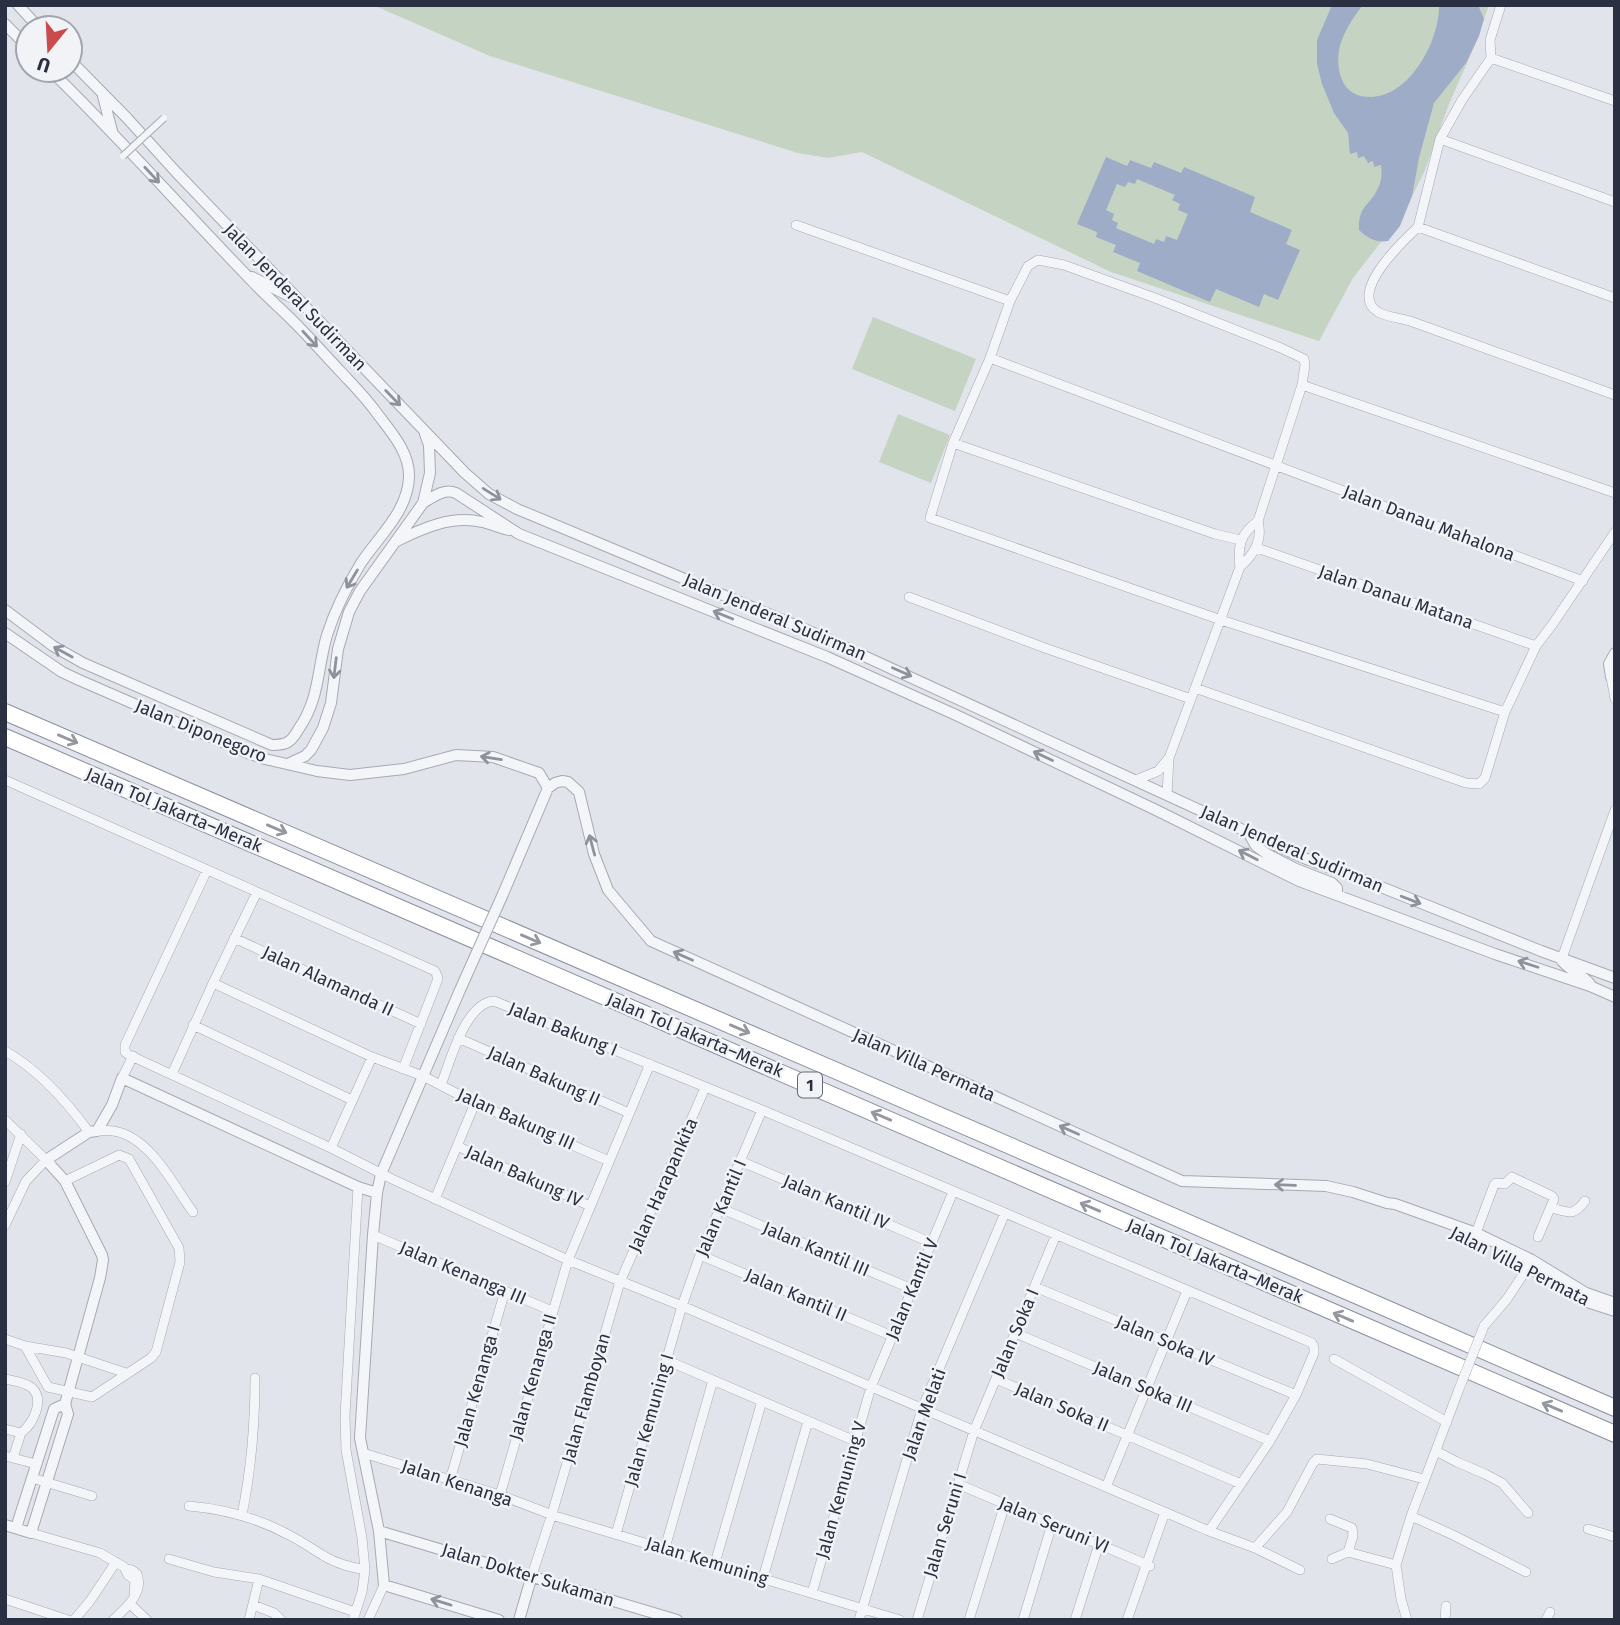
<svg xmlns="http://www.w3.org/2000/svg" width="1620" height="1625" font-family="'Fira Sans',sans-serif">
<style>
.green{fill:#c5d3c3}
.water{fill:#9eacc8;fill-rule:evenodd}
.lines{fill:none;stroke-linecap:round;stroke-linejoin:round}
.minor-casing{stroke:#a6aab4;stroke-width:10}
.tertiary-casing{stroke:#a6aab4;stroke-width:12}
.motorway-casing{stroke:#898fa0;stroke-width:18}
.minor{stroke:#f4f5f8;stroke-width:9}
.tertiary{stroke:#f4f5f8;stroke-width:10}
.motorway{stroke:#fff;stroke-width:16}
.pedestrian-bridge-casing{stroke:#a6aab4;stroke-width:8;stroke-linecap:butt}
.minor-bridge-casing{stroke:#a6aab4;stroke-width:10;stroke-linecap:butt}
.tertiary-bridge-casing{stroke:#a6aab4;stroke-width:12;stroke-linecap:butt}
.pedestrian-bridge{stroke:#f4f5f8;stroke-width:6}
.minor-bridge{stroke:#f4f5f8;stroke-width:9}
.tertiary-bridge{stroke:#f4f5f8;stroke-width:10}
.oneway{stroke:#8f929c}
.oneway2{stroke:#9497a0}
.labels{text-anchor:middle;stroke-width:5;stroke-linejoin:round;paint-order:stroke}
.shield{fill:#f1f3f7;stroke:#666a78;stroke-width:2}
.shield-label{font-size:16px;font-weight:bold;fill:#2a2f41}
.street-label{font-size:18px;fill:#2a2f41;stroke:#f1f3f7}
</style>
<rect width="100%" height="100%" fill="#e1e4ea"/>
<path class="green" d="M 373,5 L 1489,5 L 1475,45 L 1449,104 L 1425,170 L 1405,211 L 1353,278 L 1319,341 L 1111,272 L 862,152 L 828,158 L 798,153 L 490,56 Z
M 873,317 L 976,359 L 955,411 L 852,369 Z
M 898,414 L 950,435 L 931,483 L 879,462 Z"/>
<path class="water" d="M 1332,5 L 1363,5 C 1354,16 1346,29 1341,42 C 1335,61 1338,91 1361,96 C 1405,106 1440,43 1439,5 L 1478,5 L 1484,19 L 1479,36 L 1466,63 L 1434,103 L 1419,158 L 1412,196 L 1400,226 L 1388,241 C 1375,243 1368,238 1359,230 C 1358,205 1370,206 1378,188 C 1382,181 1382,173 1381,165 L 1374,167 L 1373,161 L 1368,163 L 1364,156 L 1358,158 L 1357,152 L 1350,154 L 1348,133 L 1334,113 L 1322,84 L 1317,64 L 1317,40 Z
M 1106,157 L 1127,166 L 1130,160 L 1151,168 L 1154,162 L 1181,173 L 1184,167 L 1255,197 L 1250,212 L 1292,230 L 1286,244 L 1300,250 L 1278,300 L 1264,294 L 1259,307 L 1216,289 L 1210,302 L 1137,271 L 1140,263 L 1113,252 L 1116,245 L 1096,237 L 1097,232 L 1077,224 ZM 1137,179 L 1175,195 L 1172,200 L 1180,204 L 1178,210 L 1188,214 L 1177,240 L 1166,236 L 1164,242 L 1156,239 L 1154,244 L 1116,228 L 1118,223 L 1112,220 L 1114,214 L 1106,210 L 1117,184 L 1125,187 L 1128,182 L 1135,184 Z"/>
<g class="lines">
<g class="minor-casing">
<path id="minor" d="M 1491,58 L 1490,40 L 1501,5
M 1615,101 L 1491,58 L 1462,100 L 1440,139 L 1418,227 L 1615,298
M 1440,139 L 1615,202
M 796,225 L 1010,301
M 1418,227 C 1404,240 1347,293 1378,312 C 1387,317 1400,318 1410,321 L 1615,395
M 990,358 L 1583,581
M 1302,385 L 1615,493
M 953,443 L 1215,534 L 1240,540
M 1257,548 L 1536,646
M 1240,567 C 1254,554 1263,541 1258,521 L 1302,385 L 1305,365 L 1304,359 L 1281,348 L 1155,298 L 1064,265 L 1038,260 L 1028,266 L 1010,301 L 990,358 L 953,443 L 930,518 L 1221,620 L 1505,712
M 909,597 L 1045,648 L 1191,699
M 1611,677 L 1615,699
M 1195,688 L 1466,783 L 1479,784 L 1485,778 L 1505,712 L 1536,646 L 1552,625 L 1615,532
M 5,780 L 435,971 L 438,978 L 436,984 L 403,1069
M 1136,780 L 1158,771 L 1168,759
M 1167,795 L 1169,758 L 1240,567 C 1237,546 1241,533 1258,521
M 207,870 L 125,1045 L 125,1052 L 129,1055 L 331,1148 L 392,1179 L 568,1260 L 682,1306 L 1209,1531 L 1255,1548 L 1300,1570
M 234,938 L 421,1024
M 1562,958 L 1615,810
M 213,983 L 372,1057 L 423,1076 L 475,1103 L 609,1161
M 193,1025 L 352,1100
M 458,1038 L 629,1113
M 5,1051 C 39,1070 67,1102 89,1132
M 172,1074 L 213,983 L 257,892
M 122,1078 L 133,1056
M 441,1085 C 450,1062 465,1003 494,1001 L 762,1110 L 1312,1343 L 1314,1348 L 1314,1353 L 1296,1395 L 1270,1441 L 1209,1531
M 5,1120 L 46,1160 L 26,1181 L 5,1225
M 97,1131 C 102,1131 108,1130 113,1131 C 150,1136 173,1185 193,1212
M 457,1146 L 590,1206
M 331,1148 L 372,1057
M 740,1161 L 932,1243
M 5,1182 L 21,1134
M 435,1199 L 475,1103
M 720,1208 L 912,1289
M 1551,1208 C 1569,1212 1573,1217 1585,1201
M 1476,1233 L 1494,1185 L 1496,1183 L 1505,1184 L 1512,1177 L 1552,1196 L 1554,1199 L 1538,1237
M 373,1235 L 552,1311
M 700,1255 L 892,1336
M 1035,1287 L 1296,1395
M 1484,1326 L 1507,1299 L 1528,1267
M 1015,1333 L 1270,1441
M 5,1339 L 25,1346 L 66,1353 L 126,1373
M 25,1346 L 48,1387 L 92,1397 L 151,1358 L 156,1352 L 180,1262 L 179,1248 L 129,1159 L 119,1155 L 65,1181
M 1334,1359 L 1447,1422
M 666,1360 L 855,1441
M 5,1379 C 14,1381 25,1382 32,1388 C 45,1400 33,1424 21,1433 L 5,1429
M 996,1379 L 1241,1484
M 1436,1451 L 1457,1462 L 1485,1474 L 1502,1483 L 1528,1513
M 363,1453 L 500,1495 L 555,1516 L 900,1620
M 5,1456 L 36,1464
M 13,1458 L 21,1433
M 32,1478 L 92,1496
M 450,1480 L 505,1291
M 958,1484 L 1150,1566
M 1106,1487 L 1187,1291
M 500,1495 L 568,1260 L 650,1064
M 189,1506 C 223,1509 257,1518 287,1534 C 300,1540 312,1549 324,1556 C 337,1564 351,1567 365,1570
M 242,1515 C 251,1470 255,1424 255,1378
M 1411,1516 L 1453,1535 L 1526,1572
M 1330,1519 L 1352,1528 L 1353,1536 L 1348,1552
M 1588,1529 L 1615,1537
M 31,1533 L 100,1553 L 124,1567 L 128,1575 L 135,1580 L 134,1597
M 616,1534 L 682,1306 L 700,1255 L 762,1110
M 665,1548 L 713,1380
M 1255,1548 L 1287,1512 L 1313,1463 L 1317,1459 L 1367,1464 L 1424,1479
M 169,1559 L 214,1572 L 259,1579 L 355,1612
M 1332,1559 L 1348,1552 L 1396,1565 L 1411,1516 L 1459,1389
M 715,1563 L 762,1401
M 1396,1565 L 1401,1599 L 1407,1620
M 532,1575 L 552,1514 L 620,1282 L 705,1088
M 763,1578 L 808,1421
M 812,1593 L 871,1387 L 953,1192
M 5,1599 L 68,1620
M 130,1604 L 147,1620
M 253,1605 L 274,1613 L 281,1620
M 74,1620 L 90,1601 L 116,1562
M 113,1620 C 126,1608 144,1593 137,1574 L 132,1570 L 126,1569
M 249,1620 L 259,1579
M 353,1620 L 362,1592 L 365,1570 L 362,1538 L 346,1450 L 345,1416 L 358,1187
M 368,1620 L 384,1585
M 859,1620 L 922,1409 L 1005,1213
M 917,1620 L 974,1431 L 1056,1235
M 969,1620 L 1005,1504
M 1023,1620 L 1052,1524
M 1075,1620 L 1099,1544
M 1127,1620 L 1165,1512
M 1445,1620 L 1446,1606
M 1546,1620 L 1550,1612"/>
</g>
<g class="tertiary-casing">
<path id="tertiary" d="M 18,5 L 39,28
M 5,24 L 28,47
M 70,60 L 127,118 L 176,172 L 465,473 L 489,494 L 517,509 L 814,633 L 1304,858 L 1366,881 L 1541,951 L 1615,978
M 103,96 L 112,131
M 252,277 L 291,297
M 423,503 C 433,497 444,488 456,493 L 519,534 L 827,657 L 956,715 L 1156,810 L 1299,881 L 1495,954 L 1590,986 L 1615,997
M 397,541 C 423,528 452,515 482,522 C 491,524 500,528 509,530
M 5,610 L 53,646 L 83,663 L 272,745 C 278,745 283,745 288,742 C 293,739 295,735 298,730 C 320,699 317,669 327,635 C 335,610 347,586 361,563 C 379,536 408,511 409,477 C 410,452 390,431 376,412 C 366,398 353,385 341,372 C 325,355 310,338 294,322 C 280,308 265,295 252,281 C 184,211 120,138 50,70
M 5,633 L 62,672 L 79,680 L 245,752 L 265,759 L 317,771 L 350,775 L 404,769 L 456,755 L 493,757 L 539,773 L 548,788 L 503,894
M 1615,653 L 1609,664 L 1611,677 L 1615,674
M 288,764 L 305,756 L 311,750 L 323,728 L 331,703 L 338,649 L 349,612 L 360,591 L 423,503 L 430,473 L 429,445 L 425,434
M 548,788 L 555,783 L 562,781 L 568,782 L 579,792 L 594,854 L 608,890 L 651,941 L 1182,1181 L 1326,1186 L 1353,1192 L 1387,1203 L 1395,1204 L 1476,1233 L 1532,1260 L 1586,1293 L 1615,1303
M 1248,832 L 1256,846 L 1267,854 L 1296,869 L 1332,883 L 1337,888 L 1337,895
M 1562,961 C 1570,971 1582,974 1590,984
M 460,990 L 381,1174 L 377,1193 L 373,1235 L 360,1438 L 379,1531 L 384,1585 L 499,1620
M 1503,1253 L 1528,1267 L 1584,1301 L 1615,1311
M 65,1404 L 100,1278 L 103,1260 L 102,1255 L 65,1181 L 46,1160 L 89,1132 L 97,1131 L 112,1105 L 122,1078 L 358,1187 L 377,1193
M 5,1525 L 31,1533 L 68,1414 L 65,1404 L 54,1409 L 16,1528
M 379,1531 L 677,1620
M 519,1620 L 532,1575"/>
</g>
<g class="motorway-casing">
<path id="motorway" d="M 5,712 L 1374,1303 L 1615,1408
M 5,737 L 1615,1434"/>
</g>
<use href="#minor" class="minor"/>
<use href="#tertiary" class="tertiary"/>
<use href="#motorway" class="motorway"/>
<g class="pedestrian-bridge-casing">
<path id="pedestrian-bridge" d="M 123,156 L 164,118"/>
</g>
<g class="minor-bridge-casing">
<path id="minor-bridge" d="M 1459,1389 L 1484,1326"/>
</g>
<g class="tertiary-bridge-casing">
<path id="tertiary-bridge" d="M 460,990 L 503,894"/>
</g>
<use href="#pedestrian-bridge" class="pedestrian-bridge"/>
<use href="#minor-bridge" class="minor-bridge"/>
<use href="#tertiary-bridge" class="tertiary-bridge"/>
</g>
<defs><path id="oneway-shaft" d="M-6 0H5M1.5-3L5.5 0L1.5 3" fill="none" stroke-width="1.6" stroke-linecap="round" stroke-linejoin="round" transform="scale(1.75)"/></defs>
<g class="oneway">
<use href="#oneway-shaft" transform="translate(152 175) rotate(47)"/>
<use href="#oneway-shaft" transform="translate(310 339) rotate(47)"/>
<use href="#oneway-shaft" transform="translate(393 398) rotate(46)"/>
<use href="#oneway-shaft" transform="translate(492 494) rotate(32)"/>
<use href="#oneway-shaft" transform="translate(352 579) rotate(121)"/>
<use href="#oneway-shaft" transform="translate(723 615) rotate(-158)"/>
<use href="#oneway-shaft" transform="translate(63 652) rotate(-151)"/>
<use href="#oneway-shaft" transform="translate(335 668) rotate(97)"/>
<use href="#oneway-shaft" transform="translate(902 672) rotate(24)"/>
<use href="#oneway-shaft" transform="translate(1043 756) rotate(-155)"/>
<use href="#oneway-shaft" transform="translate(491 758) rotate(-171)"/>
<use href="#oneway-shaft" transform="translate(592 845) rotate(-105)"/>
<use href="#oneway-shaft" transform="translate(1248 855) rotate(-153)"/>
<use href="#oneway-shaft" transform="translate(1411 900) rotate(21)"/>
<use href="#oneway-shaft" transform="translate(683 956) rotate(-156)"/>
<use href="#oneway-shaft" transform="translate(1528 964) rotate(-162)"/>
<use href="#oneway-shaft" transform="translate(1069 1130) rotate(-156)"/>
<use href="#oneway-shaft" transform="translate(1285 1185) rotate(-178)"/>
<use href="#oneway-shaft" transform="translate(441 1602) rotate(-163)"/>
</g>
<g class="oneway2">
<use href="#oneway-shaft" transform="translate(68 739) rotate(23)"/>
<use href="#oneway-shaft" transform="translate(277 829) rotate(23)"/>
<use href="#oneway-shaft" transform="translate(531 939) rotate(23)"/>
<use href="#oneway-shaft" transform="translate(740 1029) rotate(23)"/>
<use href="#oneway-shaft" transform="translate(881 1116) rotate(-157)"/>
<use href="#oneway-shaft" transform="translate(1090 1207) rotate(-157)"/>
<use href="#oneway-shaft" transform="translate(1343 1317) rotate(-157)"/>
<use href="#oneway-shaft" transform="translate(1552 1407) rotate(-157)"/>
</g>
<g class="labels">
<rect class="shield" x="798" y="1072.5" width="24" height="25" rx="5"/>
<g class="shield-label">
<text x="810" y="1091">1</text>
</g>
<g class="street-label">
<text transform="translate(295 297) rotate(46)" y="6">Jalan Jenderal Sudirman</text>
<text transform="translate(1429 523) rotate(21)" y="6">Jalan Danau Mahalona</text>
<text transform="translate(1396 597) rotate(19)" y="6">Jalan Danau Matana</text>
<text transform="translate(775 617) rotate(23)" y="6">Jalan Jenderal Sudirman</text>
<text transform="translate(201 731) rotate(22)" y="6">Jalan Diponegoro</text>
<text transform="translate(174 810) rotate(23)" y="6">Jalan Tol Jakarta–Merak</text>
<text transform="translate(1292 849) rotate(23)" y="6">Jalan Jenderal Sudirman</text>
<text transform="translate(328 981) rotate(25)" y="6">Jalan Alamanda II</text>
<text transform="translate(563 1029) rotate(22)" y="6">Jalan Bakung I</text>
<text transform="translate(695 1035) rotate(23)" y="6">Jalan Tol Jakarta–Merak</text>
<text transform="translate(924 1065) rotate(24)" y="6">Jalan Villa Permata</text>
<text transform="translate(544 1076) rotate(24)" y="6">Jalan Bakung II</text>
<text transform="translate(516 1119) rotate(24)" y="6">Jalan Bakung III</text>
<text transform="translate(524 1176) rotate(24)" y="6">Jalan Bakung IV</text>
<text transform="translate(663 1185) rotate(-66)" y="6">Jalan Harapankita</text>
<text transform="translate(836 1202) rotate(23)" y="6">Jalan Kantil IV</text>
<text transform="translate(721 1208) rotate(-67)" y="6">Jalan Kantil I</text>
<text transform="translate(816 1249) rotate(23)" y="6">Jalan Kantil III</text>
<text transform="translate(1215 1261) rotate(23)" y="6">Jalan Tol Jakarta–Merak</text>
<text transform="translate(1520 1266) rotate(27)" y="6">Jalan Villa Permata</text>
<text transform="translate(463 1273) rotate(23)" y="6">Jalan Kenanga III</text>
<text transform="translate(912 1289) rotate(-67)" y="6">Jalan Kantil V</text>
<text transform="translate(796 1295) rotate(23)" y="6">Jalan Kantil II</text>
<text transform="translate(1015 1333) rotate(-67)" y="6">Jalan Soka I</text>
<text transform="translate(1165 1341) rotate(23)" y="6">Jalan Soka IV</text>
<text transform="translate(533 1377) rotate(-74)" y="6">Jalan Kenanga II</text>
<text transform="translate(477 1386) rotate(-74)" y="6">Jalan Kenanga I</text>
<text transform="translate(1143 1387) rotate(23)" y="6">Jalan Soka III</text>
<text transform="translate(586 1398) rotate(-74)" y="6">Jalan Flamboyan</text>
<text transform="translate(1062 1407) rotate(23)" y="6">Jalan Soka II</text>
<text transform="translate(924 1414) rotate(-70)" y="6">Jalan Melati</text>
<text transform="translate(649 1420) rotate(-74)" y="6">Jalan Kemuning I</text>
<text transform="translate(457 1483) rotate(18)" y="6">Jalan Kenanga</text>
<text transform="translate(841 1490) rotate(-74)" y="6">Jalan Kemuning V</text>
<text transform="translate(945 1525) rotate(-73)" y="6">Jalan Seruni I</text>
<text transform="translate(1054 1525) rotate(23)" y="6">Jalan Seruni VI</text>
<text transform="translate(707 1561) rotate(17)" y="6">Jalan Kemuning</text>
<text transform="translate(528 1575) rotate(17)" y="6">Jalan Dokter Sukaman</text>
</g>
</g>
<rect width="1620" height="1625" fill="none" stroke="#2a2f41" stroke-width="14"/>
<g transform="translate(49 49) rotate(198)"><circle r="33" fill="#f1f3f7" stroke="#a1a5ae" stroke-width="2"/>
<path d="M0-5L12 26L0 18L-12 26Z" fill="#ca4b4d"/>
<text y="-10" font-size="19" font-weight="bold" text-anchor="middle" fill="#2a2f41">U</text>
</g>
</svg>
